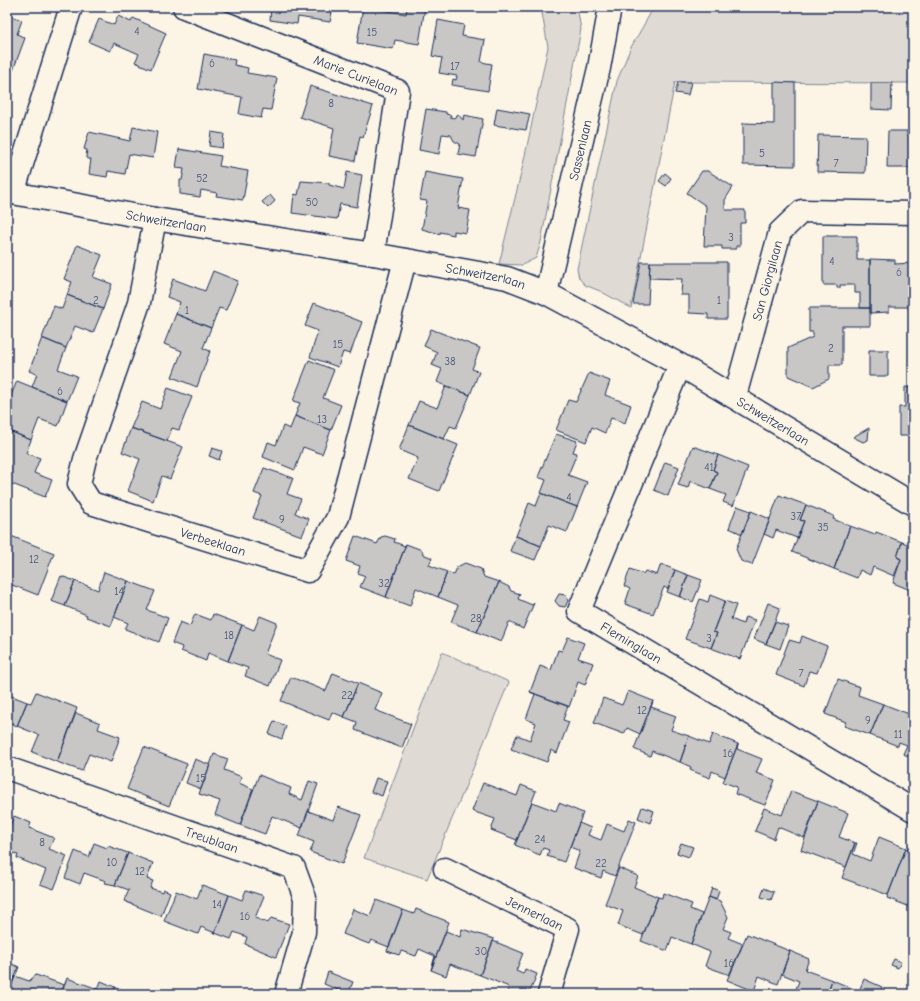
<svg xmlns="http://www.w3.org/2000/svg" width="920" height="1001" font-family="'Comic Neue',sans-serif">
<style>
.green{fill:#dfdbd4;stroke:#7d8599}
.building{fill:#c8c7c6;stroke:#1b2f5e}
.lines{fill:none;stroke-linecap:round;stroke-linejoin:round}
.minor-casing{stroke:#1b2f5e;stroke-width:25}
.minor{stroke:#fcf5e5;stroke-width:22}
.labels{text-anchor:middle;stroke-width:3;stroke-linejoin:round;paint-order:stroke}
.number-label{font-size:11px;fill:#465578}
.street-label{font-size:13px;fill:#1b2f5e;stroke:#fcf5e5}
</style>
<rect width="100%" height="100%" fill="#fcf5e5"/>
<filter id="ink" filterUnits="userSpaceOnUse"><feTurbulence type="fractalNoise" baseFrequency=".025" numOctaves="2"/><feDisplacementMap in="SourceGraphic" scale="8" xChannelSelector="R" yChannelSelector="G"/><feConvolveMatrix kernelMatrix="1 2 1 2 8 2 1 2 1" color-interpolation-filters="sRGB"/></filter>
<g filter="url(#ink)">
<path class="green" d="M 539,7 L 577,7 L 581,29 L 541,242 L 536,258 L 522,265 L 499,264 L 523,165 L 548,47 L 542,13 Z
M 654,7 L 913,7 L 913,83 L 675,82 L 631,308 L 600,291 L 585,285 L 579,278 L 577,269 L 617,81 L 630,49 Z
M 442,652 L 509,682 L 427,879 L 364,858 Z"/>
<path class="building" d="M 271,7 L 333,7 L 330,22 L 298,17 L 297,24 L 270,20 Z
M 363,7 L 406,14 L 407,7 L 425,7 L 419,44 L 395,40 L 393,49 L 357,43 Z
M 7,15 L 22,20 L 17,34 L 25,38 L 8,84 Z
M 118,16 L 131,22 L 133,18 L 166,33 L 151,69 L 135,62 L 139,54 L 114,43 L 110,51 L 89,42 L 99,19 L 114,25 Z
M 438,20 L 464,25 L 462,36 L 485,40 L 481,62 L 492,64 L 488,91 L 452,85 L 453,79 L 456,80 L 457,76 L 439,73 L 442,58 L 432,56 Z
M 204,54 L 235,60 L 234,65 L 248,68 L 247,73 L 277,78 L 271,110 L 263,109 L 261,118 L 239,114 L 242,97 L 198,89 Z
M 678,82 L 691,82 L 688,95 L 675,93 Z
M 774,82 L 795,83 L 795,166 L 743,165 L 743,123 L 774,124 Z
M 871,83 L 892,83 L 891,110 L 871,109 Z
M 310,86 L 373,106 L 363,137 L 360,136 L 355,161 L 329,156 L 334,128 L 300,117 Z
M 497,108 L 530,114 L 526,130 L 494,125 Z
M 426,109 L 446,112 L 446,114 L 451,115 L 450,117 L 454,118 L 458,114 L 463,120 L 464,115 L 483,119 L 476,157 L 458,154 L 460,144 L 454,141 L 451,135 L 442,134 L 439,154 L 419,150 Z
M 133,127 L 157,132 L 153,158 L 129,154 L 125,174 L 108,171 L 107,177 L 89,174 L 91,159 L 88,159 L 86,156 L 87,150 L 84,149 L 89,132 L 130,141 Z
M 888,131 L 907,131 L 907,135 L 913,136 L 913,168 L 887,168 Z
M 211,132 L 224,134 L 222,148 L 209,146 Z
M 818,135 L 866,136 L 865,173 L 817,172 Z
M 179,149 L 221,156 L 219,166 L 248,171 L 243,200 L 216,196 L 217,193 L 201,190 L 200,197 L 180,194 L 180,180 L 182,180 L 184,169 L 176,168 Z
M 702,171 L 708,171 L 733,187 L 725,200 L 725,210 L 745,210 L 745,223 L 740,223 L 740,246 L 736,246 L 736,249 L 722,249 L 722,246 L 704,246 L 706,206 L 687,193 Z
M 347,172 L 362,175 L 357,207 L 340,204 L 337,219 L 292,213 L 294,194 L 298,195 L 301,181 L 329,183 L 329,185 L 344,189 Z
M 425,172 L 463,179 L 458,208 L 470,210 L 466,233 L 454,231 L 454,235 L 440,232 L 440,234 L 422,229 L 427,201 L 420,200 Z
M 665,173 L 671,178 L 666,186 L 659,181 Z
M 270,195 L 275,201 L 268,208 L 262,202 Z
M 823,236 L 857,236 L 857,260 L 870,260 L 870,308 L 860,308 L 860,293 L 855,293 L 855,285 L 840,285 L 840,288 L 837,288 L 837,285 L 823,285 Z
M 77,245 L 102,255 L 93,277 L 112,284 L 103,309 L 67,295 L 72,282 L 64,279 Z
M 870,259 L 895,260 L 895,264 L 913,263 L 913,307 L 889,307 L 889,312 L 870,313 Z
M 641,262 L 650,262 L 648,304 L 633,304 Z
M 650,262 L 727,262 L 727,319 L 708,319 L 708,314 L 689,313 L 689,295 L 681,295 L 682,279 L 649,278 Z
M 213,271 L 238,281 L 226,310 L 219,308 L 211,328 L 176,314 L 180,302 L 167,297 L 173,279 L 205,291 Z
M 67,295 L 103,309 L 93,333 L 75,326 L 66,348 L 42,338 L 54,306 L 62,309 Z
M 314,303 L 362,322 L 350,354 L 343,352 L 338,367 L 310,357 L 318,331 L 305,326 Z
M 809,308 L 870,308 L 870,326 L 842,326 L 842,365 L 829,365 L 829,379 L 813,387 L 788,376 L 788,348 L 813,337 L 813,332 L 809,332 Z
M 176,314 L 211,328 L 203,348 L 210,351 L 197,387 L 172,377 L 182,351 L 164,344 Z
M 431,329 L 480,348 L 472,369 L 479,372 L 470,395 L 437,382 L 442,369 L 432,365 L 437,352 L 424,346 Z
M 42,338 L 66,348 L 58,369 L 77,376 L 67,401 L 32,387 L 37,374 L 29,371 Z
M 869,350 L 888,350 L 888,376 L 869,376 Z
M 309,360 L 334,370 L 323,398 L 341,405 L 331,430 L 295,416 L 300,403 L 293,401 Z
M 589,373 L 610,381 L 605,395 L 631,405 L 625,423 L 611,418 L 605,433 L 592,427 L 586,442 L 556,430 L 568,400 L 576,402 Z
M 17,381 L 67,401 L 58,426 L 39,419 L 31,440 L 7,430 L 12,417 L 8,415 L 11,407 L 7,405 Z
M 446,386 L 470,395 L 456,428 L 450,426 L 444,439 L 409,425 L 419,401 L 437,408 Z
M 905,387 L 913,388 L 913,436 L 899,436 L 899,407 L 905,407 Z
M 168,388 L 192,397 L 179,430 L 172,428 L 167,441 L 131,428 L 142,402 L 160,409 Z
M 295,416 L 331,430 L 322,454 L 303,447 L 295,470 L 263,457 L 268,442 L 276,445 L 283,426 L 290,429 Z
M 409,425 L 458,445 L 439,491 L 409,479 L 418,458 L 399,450 Z
M 131,428 L 183,447 L 170,479 L 162,476 L 153,501 L 128,491 L 140,459 L 122,452 Z
M 869,428 L 868,440 L 863,442 L 853,437 Z
M 7,430 L 31,440 L 26,453 L 40,458 L 34,473 L 52,480 L 45,497 L 7,482 Z
M 556,434 L 577,441 L 573,452 L 577,453 L 568,475 L 587,482 L 577,507 L 541,493 L 546,480 L 538,477 Z
M 693,446 L 718,455 L 713,470 L 717,472 L 710,489 L 690,481 L 688,488 L 678,485 Z
M 212,448 L 222,451 L 219,460 L 209,456 Z
M 718,455 L 748,467 L 733,506 L 723,502 L 726,495 L 710,489 L 717,472 L 713,470 Z
M 665,462 L 679,467 L 668,496 L 654,490 Z
M 264,468 L 293,478 L 287,494 L 301,499 L 295,513 L 309,519 L 302,536 L 253,518 L 262,496 L 254,493 Z
M 541,493 L 577,507 L 567,532 L 549,525 L 541,546 L 516,536 L 529,503 L 536,506 Z
M 779,495 L 806,505 L 800,520 L 804,521 L 797,538 L 776,530 L 773,538 L 764,534 Z
M 806,505 L 834,516 L 833,519 L 850,526 L 834,569 L 792,552 L 804,521 L 800,520 Z
M 737,506 L 751,511 L 742,534 L 729,528 Z
M 751,511 L 770,519 L 752,565 L 741,561 L 736,549 Z
M 850,526 L 875,535 L 876,532 L 902,542 L 897,557 L 901,559 L 894,576 L 873,567 L 870,575 L 860,570 L 857,578 L 834,569 Z
M 11,536 L 54,553 L 38,595 L 7,583 L 7,548 Z
M 355,536 L 377,544 L 381,537 L 385,536 L 395,539 L 394,542 L 405,546 L 406,544 L 386,597 L 360,587 L 365,576 L 358,573 L 360,566 L 346,561 Z
M 516,536 L 541,546 L 535,560 L 510,551 Z
M 902,542 L 913,546 L 913,591 L 893,583 L 901,559 L 897,557 Z
M 406,544 L 422,550 L 423,554 L 432,558 L 429,565 L 447,572 L 438,597 L 416,588 L 410,606 L 386,597 Z
M 465,563 L 481,569 L 484,577 L 499,582 L 477,632 L 451,622 L 458,605 L 438,597 L 447,572 L 454,575 L 457,567 Z
M 661,564 L 675,570 L 668,589 L 664,587 L 653,614 L 625,604 L 630,589 L 624,586 L 630,569 L 643,574 L 645,571 L 657,575 Z
M 675,570 L 688,575 L 680,597 L 667,592 Z
M 104,572 L 128,581 L 111,626 L 86,617 L 87,615 L 65,606 L 75,581 L 98,590 Z
M 688,575 L 702,580 L 693,602 L 680,597 Z
M 61,576 L 75,581 L 65,606 L 51,601 Z
M 128,581 L 155,591 L 147,610 L 168,618 L 159,642 L 125,629 L 128,623 L 114,617 Z
M 499,582 L 509,587 L 511,591 L 520,594 L 518,599 L 532,605 L 534,603 L 523,629 L 509,622 L 501,642 L 477,632 Z
M 559,594 L 566,595 L 568,601 L 565,607 L 559,606 L 555,601 Z
M 710,595 L 725,601 L 713,632 L 717,633 L 711,648 L 685,639 L 700,599 L 708,602 Z
M 725,601 L 736,605 L 731,619 L 743,624 L 745,617 L 755,620 L 740,659 L 711,648 L 717,633 L 713,632 Z
M 768,603 L 780,608 L 766,644 L 754,639 Z
M 195,614 L 211,620 L 213,614 L 242,625 L 228,661 L 208,653 L 206,661 L 181,651 L 182,647 L 172,643 L 180,622 L 190,626 Z
M 260,616 L 277,623 L 265,654 L 280,660 L 270,686 L 245,676 L 248,668 L 228,661 L 242,625 L 254,630 Z
M 775,622 L 788,626 L 780,649 L 766,644 Z
M 802,636 L 827,646 L 817,673 L 809,671 L 804,686 L 776,675 L 789,640 L 800,643 Z
M 568,637 L 584,643 L 578,658 L 593,663 L 585,685 L 578,682 L 569,707 L 530,692 L 540,666 L 551,670 L 558,650 L 562,651 Z
M 333,673 L 358,683 L 344,717 L 332,712 L 329,720 L 281,701 L 291,677 L 326,691 Z
M 838,679 L 860,687 L 858,695 L 883,704 L 870,735 L 844,726 L 846,722 L 825,714 Z
M 358,683 L 382,693 L 375,710 L 411,724 L 402,748 L 355,730 L 357,722 L 344,717 Z
M 628,691 L 653,701 L 640,734 L 627,728 L 624,734 L 594,723 L 603,698 L 622,705 Z
M 36,692 L 77,708 L 57,762 L 32,752 L 39,735 L 17,726 L 27,702 L 31,703 Z
M 530,692 L 568,706 L 563,720 L 569,722 L 557,753 L 551,750 L 547,762 L 511,749 L 517,735 L 530,740 L 536,723 L 526,719 L 535,694 Z
M 7,694 L 27,702 L 17,726 L 7,722 Z
M 653,701 L 651,707 L 676,716 L 671,730 L 689,736 L 680,762 L 652,751 L 650,756 L 634,749 Z
M 883,704 L 909,714 L 913,707 L 913,758 L 903,754 L 907,745 L 899,742 L 898,746 L 870,735 Z
M 76,713 L 100,723 L 98,729 L 120,737 L 111,762 L 89,754 L 82,771 L 57,762 Z
M 274,721 L 286,726 L 282,739 L 269,734 Z
M 713,734 L 738,744 L 725,777 L 712,771 L 710,778 L 690,770 L 691,767 L 680,762 L 689,736 L 709,744 Z
M 738,744 L 737,749 L 762,759 L 756,773 L 775,780 L 765,805 L 735,794 L 737,787 L 723,782 Z
M 144,747 L 187,764 L 169,806 L 127,789 Z
M 214,754 L 228,759 L 224,770 L 242,777 L 239,783 L 253,789 L 240,825 L 215,815 L 220,801 L 199,794 Z
M 195,759 L 210,765 L 201,789 L 186,783 Z
M 259,775 L 291,788 L 289,794 L 302,800 L 309,781 L 318,784 L 302,828 L 272,816 L 265,834 L 240,825 Z
M 376,778 L 387,781 L 382,796 L 371,792 Z
M 483,783 L 517,796 L 521,785 L 536,791 L 517,840 L 491,830 L 495,819 L 472,811 Z
M 791,791 L 818,801 L 804,838 L 778,827 L 774,839 L 755,831 L 764,808 L 782,815 Z
M 818,801 L 848,813 L 839,837 L 855,843 L 846,867 L 801,850 Z
M 532,802 L 556,811 L 559,803 L 583,813 L 564,862 L 547,856 L 549,850 L 543,848 L 540,855 L 515,845 Z
M 338,807 L 361,815 L 342,864 L 310,852 L 314,842 L 299,836 L 308,811 L 333,820 Z
M 642,807 L 654,811 L 650,823 L 638,818 Z
M 14,816 L 31,823 L 29,828 L 54,838 L 49,849 L 67,856 L 54,889 L 40,884 L 46,870 L 17,858 L 18,855 L 7,850 L 7,833 Z
M 629,819 L 636,822 L 615,876 L 603,871 L 601,878 L 574,868 L 580,851 L 570,847 L 579,823 L 591,828 L 588,835 L 601,840 L 607,824 L 624,831 Z
M 879,837 L 906,848 L 888,895 L 842,878 L 855,843 L 857,843 L 853,854 L 870,861 Z
M 94,843 L 107,848 L 108,846 L 128,853 L 115,885 L 105,883 L 106,881 L 84,873 L 80,884 L 65,878 L 75,851 L 89,857 Z
M 681,843 L 693,847 L 689,857 L 677,853 Z
M 906,848 L 913,850 L 913,908 L 887,898 Z
M 128,853 L 153,863 L 147,879 L 153,881 L 150,888 L 162,892 L 163,889 L 170,892 L 161,916 L 124,901 L 129,890 L 115,885 Z
M 619,868 L 638,876 L 634,887 L 658,897 L 643,935 L 618,925 L 623,911 L 605,904 Z
M 202,885 L 229,895 L 215,933 L 201,927 L 198,934 L 164,921 L 176,891 L 197,899 Z
M 712,888 L 719,891 L 716,900 L 709,897 Z
M 764,888 L 774,892 L 771,900 L 761,897 Z
M 246,890 L 264,896 L 255,918 L 268,923 L 271,918 L 289,924 L 276,957 L 245,944 L 247,937 L 234,932 L 231,939 L 215,933 L 229,895 L 242,900 Z
M 663,893 L 692,904 L 690,909 L 702,914 L 691,944 L 672,937 L 667,951 L 641,941 L 658,897 L 662,898 Z
M 709,897 L 720,901 L 728,917 L 723,929 L 731,932 L 728,938 L 743,944 L 730,975 L 705,966 L 710,952 L 691,944 Z
M 376,900 L 403,910 L 389,947 L 371,940 L 369,944 L 343,934 L 353,909 L 370,916 Z
M 416,909 L 449,922 L 431,970 L 435,956 L 419,949 L 416,956 L 401,951 L 399,955 L 387,951 L 403,910 L 414,914 Z
M 462,929 L 494,939 L 480,975 L 450,964 L 446,976 L 431,970 L 446,931 L 460,937 Z
M 747,934 L 790,951 L 778,984 L 759,976 L 754,991 L 727,980 Z
M 493,941 L 523,953 L 516,971 L 523,974 L 525,969 L 537,974 L 529,994 L 524,992 L 523,994 L 506,994 L 509,987 L 480,975 Z
M 790,951 L 809,959 L 805,970 L 832,980 L 827,994 L 794,994 L 799,981 L 782,974 Z
M 894,959 L 901,962 L 898,968 L 891,965 Z
M 7,962 L 19,967 L 8,994 L 7,994 Z
M 328,972 L 353,982 L 348,994 L 324,984 Z
M 36,975 L 64,985 L 61,994 L 8,994 L 15,976 L 29,981 Z
M 67,978 L 98,989 L 101,981 L 115,987 L 113,994 L 61,994 Z
M 864,979 L 882,987 L 879,994 L 827,994 L 832,980 L 859,991 Z
M 115,987 L 131,993 L 131,994 L 113,994 Z"/>
<g class="lines">
<g class="minor-casing">
<g id="minor">
<path id="s1" d="M 184,7 L 398,91 L 373,254"/>
<path id="s2" d="M 7,192 L 155,219 L 373,254 L 507,278 L 546,293 L 680,365 L 913,504"/>
<path d="M 13,193 L 71,7"/>
<path id="s3" d="M 155,219 L 139,303 L 85,459 L 79,484 L 91,503 L 308,571 L 338,517 L 405,260"/>
<path id="s4" d="M 546,293 L 599,68 L 610,7"/>
<path id="s5" d="M 680,365 L 579,611 L 913,810"/>
<path id="s6" d="M 735,396 L 780,232 L 802,211 L 913,213"/>
<path id="s7" d="M 7,768 L 294,868 L 305,898 L 304,932 L 286,994"/>
<path id="s8" d="M 445,869 L 568,929 L 549,994"/>
</g>
</g>
<use href="#minor" class="minor"/>
</g>
</g>
<g class="labels">
<g class="number-label">
<text x="137" y="35">4</text>
<text x="372" y="36">15</text>
<text x="212" y="67">6</text>
<text x="455" y="70">17</text>
<text x="331" y="107">8</text>
<text x="762" y="157">5</text>
<text x="836" y="167">7</text>
<text x="202" y="182">52</text>
<text x="312" y="206">50</text>
<text x="731" y="241">3</text>
<text x="832" y="265">4</text>
<text x="899" y="276">6</text>
<text x="96" y="304">2</text>
<text x="719" y="304">1</text>
<text x="187" y="314">1</text>
<text x="338" y="348">15</text>
<text x="831" y="352">2</text>
<text x="450" y="365">38</text>
<text x="60" y="395">6</text>
<text x="322" y="423">13</text>
<text x="709" y="471">41</text>
<text x="569" y="501">4</text>
<text x="796" y="520">37</text>
<text x="282" y="523">9</text>
<text x="823" y="531">35</text>
<text x="34" y="563">12</text>
<text x="384" y="587">32</text>
<text x="119" y="595">14</text>
<text x="476" y="622">28</text>
<text x="229" y="639">18</text>
<text x="709" y="642">3</text>
<text x="801" y="677">7</text>
<text x="347" y="699">22</text>
<text x="642" y="714">12</text>
<text x="868" y="724">9</text>
<text x="898" y="738">11</text>
<text x="728" y="757">16</text>
<text x="201" y="782">15</text>
<text x="540" y="843">24</text>
<text x="42" y="846">8</text>
<text x="112" y="866">10</text>
<text x="601" y="867">22</text>
<text x="140" y="875">12</text>
<text x="217" y="908">14</text>
<text x="245" y="920">16</text>
<text x="481" y="955">30</text>
<text x="729" y="967">16</text>
</g>
<g class="street-label">
<text dy="5" stroke="none"><textPath href="#s1" startOffset="185">Marie Curielaan</textPath></text>
<text dy="5" stroke="none"><textPath href="#s4" startOffset="147">Sassenlaan</textPath></text>
<text dy="5" stroke="none"><textPath href="#s2" startOffset="162">Schweitzerlaan</textPath></text>
<text dy="5" stroke="none"><textPath href="#s2" startOffset="486">Schweitzerlaan</textPath></text>
<text dy="5" stroke="none"><textPath href="#s6" startOffset="120">San Giorgilaan</textPath></text>
<text dy="5" stroke="none"><textPath href="#s2" startOffset="810">Schweitzerlaan</textPath></text>
<text dy="5" stroke="none"><textPath href="#s3" startOffset="427">Verbeeklaan</textPath></text>
<text dy="5" stroke="none"><textPath href="#s5" startOffset="327">Fleminglaan</textPath></text>
<text dy="5" stroke="none"><textPath href="#s7" startOffset="217">Treublaan</textPath></text>
<text dy="5" stroke="none"><textPath href="#s8" startOffset="100">Jennerlaan</textPath></text>
</g>
</g>
<rect width="920" height="1001" fill="none" stroke="#fcf5e5" stroke-width="24"/>
<rect x="12" y="12" width="896" height="977" fill="none" stroke="#1b2f5e" stroke-width="1.5" filter="url(#ink)"/>
</svg>
